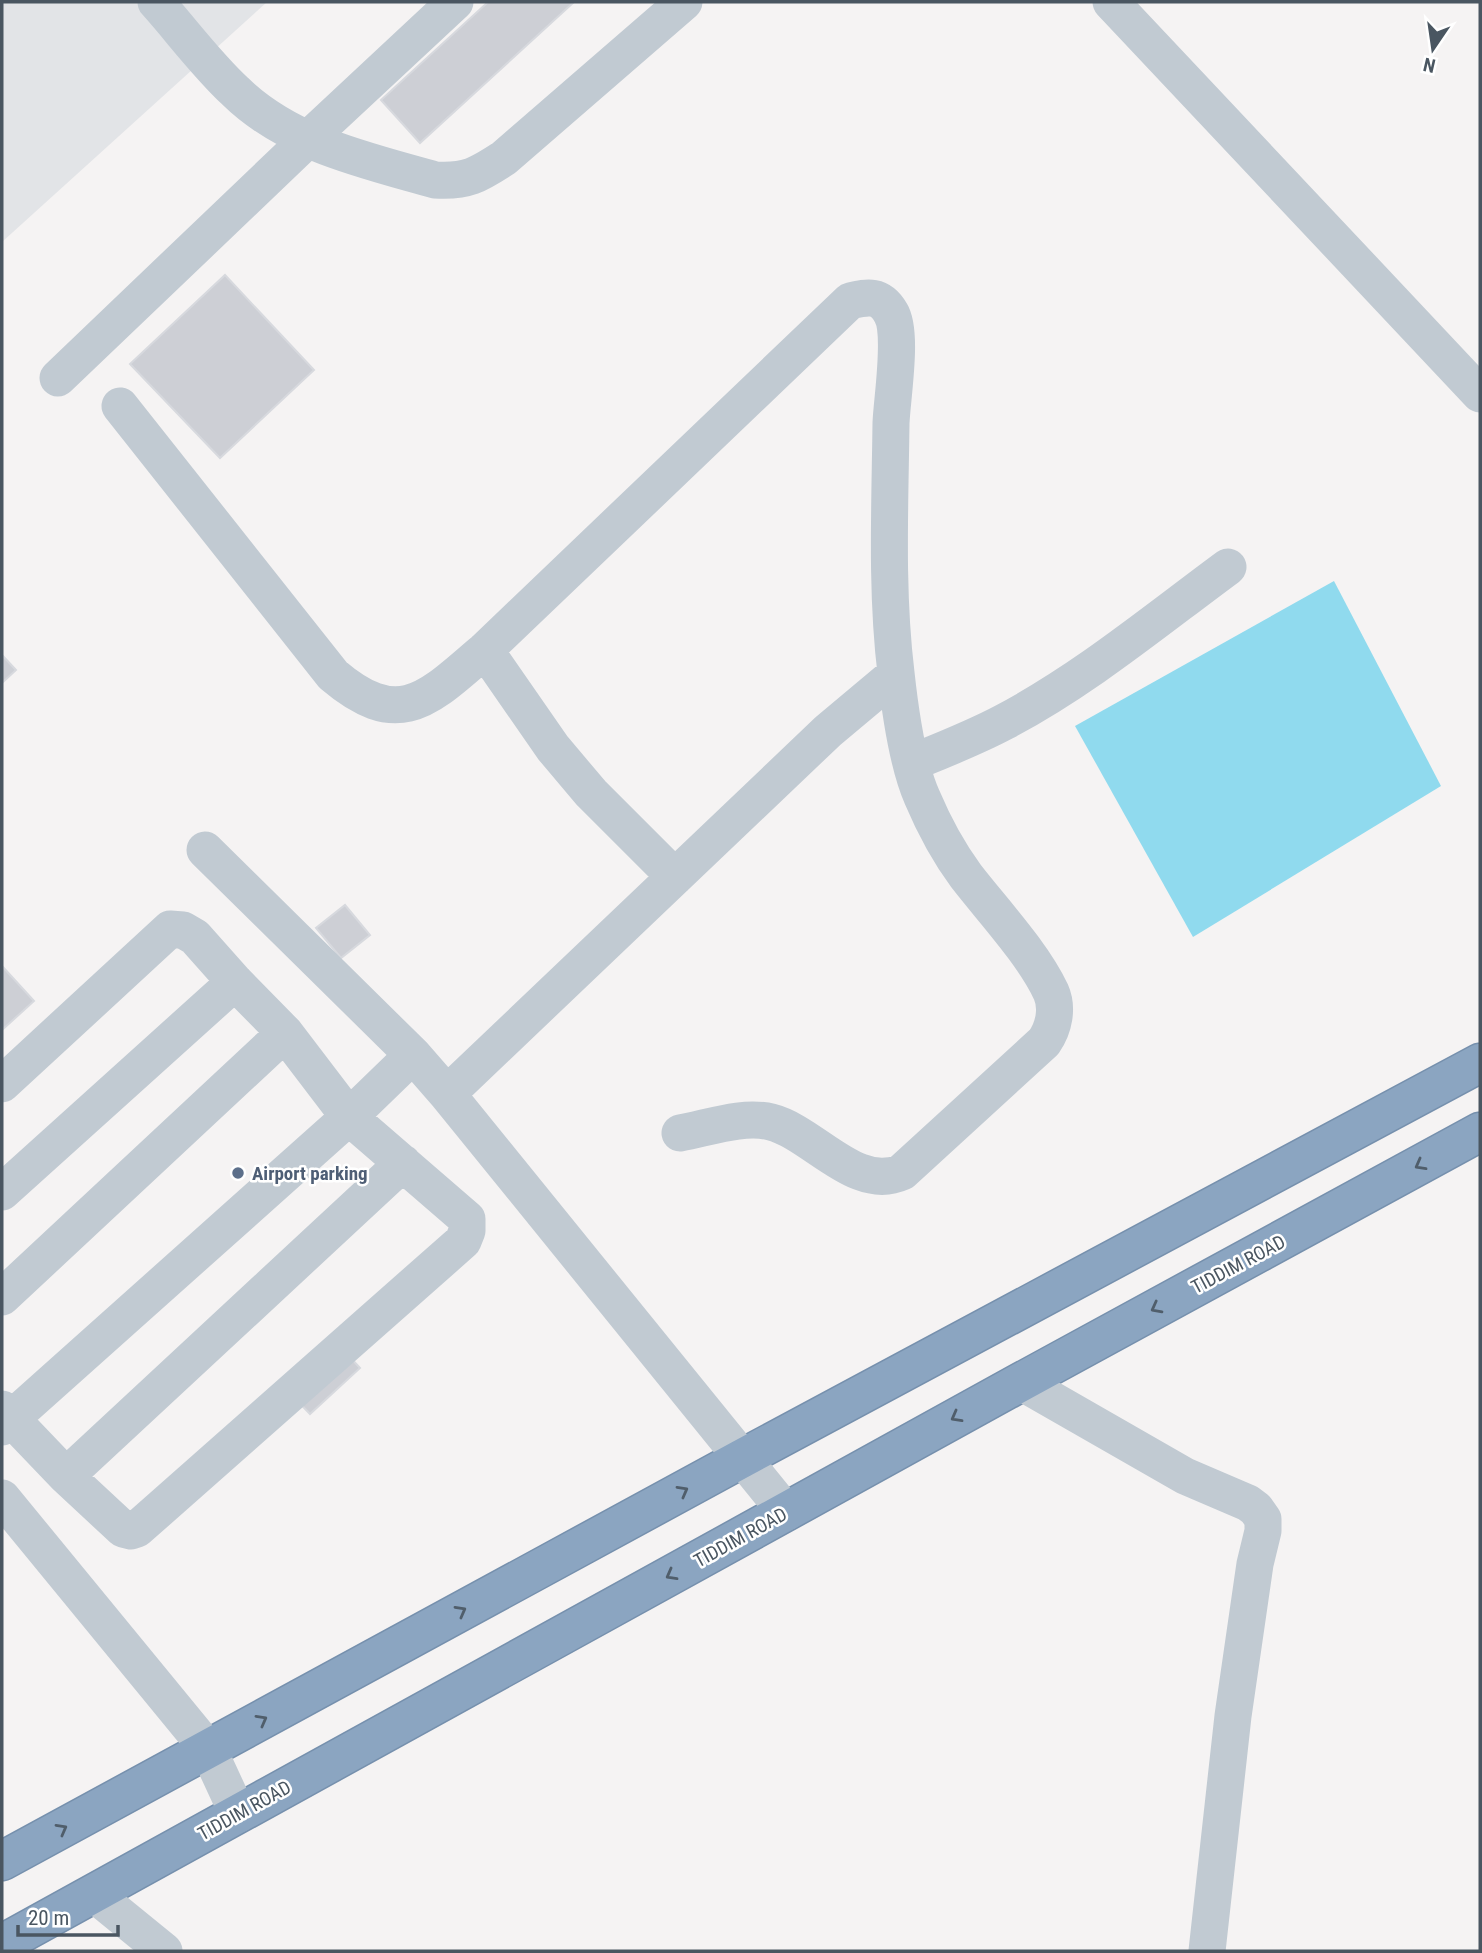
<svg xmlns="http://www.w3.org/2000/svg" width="1482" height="1953" font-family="'Roboto Condensed',sans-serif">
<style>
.airport{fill:#e2e4e7}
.water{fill:#90daee}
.building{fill:#cdcfd5;stroke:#d7d9de;stroke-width:2}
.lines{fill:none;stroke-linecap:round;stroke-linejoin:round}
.highway-casing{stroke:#7690ad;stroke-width:41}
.minor{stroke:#c1cad2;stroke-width:37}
.highway{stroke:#8ba5c1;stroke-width:38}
.oneway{stroke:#505e6b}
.service-dot{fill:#5c6f8a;stroke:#fff;stroke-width:2.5}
.labels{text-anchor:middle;stroke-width:5;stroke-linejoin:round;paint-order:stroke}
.service-label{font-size:19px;font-weight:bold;fill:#4e5e75;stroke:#fff;text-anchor:start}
.street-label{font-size:19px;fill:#4a5661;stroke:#fff}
</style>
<rect width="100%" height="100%" fill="#f5f3f3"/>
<path class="airport" d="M 2,2 L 267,2 L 2,242 Z"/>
<path class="water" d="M 1334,581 L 1441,786 L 1193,937 L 1075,726 Z"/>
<path class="building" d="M 488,2 L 574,2 L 420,143 L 381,100 Z
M 225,275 L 314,370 L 220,458 L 130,364 Z
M 2,655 L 16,670 L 2,683 Z
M 345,905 L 370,935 L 341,958 L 316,928 Z
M 2,966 L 34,1001 L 2,1030 Z
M 337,1343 L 360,1368 L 310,1414 L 286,1389 Z"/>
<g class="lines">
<g class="highway-casing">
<path id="highway" d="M 2,1861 L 741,1459 L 1480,1063
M 2,1944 L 1021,1382 L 1480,1132"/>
</g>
<path class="minor" d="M 156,2 C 182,31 206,64 235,91 C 289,144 365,160 435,180 C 467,182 478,175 504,158 L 684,2
M 1111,2 L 1480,394
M 58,378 L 307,140 L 455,2
M 120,406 L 333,675 C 400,732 429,698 485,650 L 850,301 C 868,297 880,294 891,313 C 903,333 892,398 891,423 C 890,506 886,591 896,673 C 900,710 907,763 922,797 C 933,823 949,853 966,876 C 993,911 1032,952 1051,992 C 1058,1008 1054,1028 1044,1042 L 902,1172 C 856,1193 814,1133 771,1122 C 743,1115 708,1128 680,1133
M 485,650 L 553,748 L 591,793 L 675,877
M 911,763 C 943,750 974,738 1004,722 C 1084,680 1156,620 1228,567
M 205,850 L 413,1055 L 447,1094 L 786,1512
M 2,1084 L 170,929 L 183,930 L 195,937 L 235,982 L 285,1033 L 349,1117 L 467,1219 L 467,1231 L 463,1241 L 137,1529 L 131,1531 L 123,1529 L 66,1476 L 2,1409
M 447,1094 L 828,731 L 896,674
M 2,1192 L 235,982
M 2,1297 L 285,1033
M 1021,1382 L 1185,1476 L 1248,1503 L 1256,1509 L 1263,1519 L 1263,1531 L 1255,1564 L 1233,1716 L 1207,1951
M 2,1427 L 349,1117 L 413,1055
M 66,1476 L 403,1163
M 2,1498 L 208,1749 L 238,1814
M 94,1894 L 164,1951"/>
<use href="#highway" class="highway"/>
</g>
<defs><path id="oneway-chevron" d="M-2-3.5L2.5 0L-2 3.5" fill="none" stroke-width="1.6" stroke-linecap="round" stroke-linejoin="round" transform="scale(1.75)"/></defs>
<g class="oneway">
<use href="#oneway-chevron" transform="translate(1420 1165) rotate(151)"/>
<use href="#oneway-chevron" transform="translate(1156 1308) rotate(152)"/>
<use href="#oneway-chevron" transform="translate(956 1417) rotate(151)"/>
<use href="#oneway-chevron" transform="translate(683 1491) rotate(-29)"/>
<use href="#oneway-chevron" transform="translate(671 1575) rotate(151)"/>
<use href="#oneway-chevron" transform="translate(461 1611) rotate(-29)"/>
<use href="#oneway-chevron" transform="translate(262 1720) rotate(-29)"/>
<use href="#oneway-chevron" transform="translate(62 1829) rotate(-29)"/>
</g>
<circle class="service-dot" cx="238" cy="1173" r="7"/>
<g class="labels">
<g class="service-label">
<text x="252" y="1180">Airport parking</text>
</g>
<g class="street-label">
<text transform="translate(1238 1264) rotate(-28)" y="7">TIDDIM ROAD</text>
<text transform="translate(740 1537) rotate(-29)" y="7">TIDDIM ROAD</text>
<text transform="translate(244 1810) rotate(-29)" y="7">TIDDIM ROAD</text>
</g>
</g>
<rect width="1482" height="1953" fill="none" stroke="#4a5661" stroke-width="7"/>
<g transform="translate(1433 49) rotate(193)" stroke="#ffffff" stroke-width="5" paint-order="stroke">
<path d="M0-5L12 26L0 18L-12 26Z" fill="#4a5661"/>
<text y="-10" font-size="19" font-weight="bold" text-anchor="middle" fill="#4a5661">N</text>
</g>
<path d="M18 1925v10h100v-10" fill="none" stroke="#4a5661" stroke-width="3.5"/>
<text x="28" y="1925" font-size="21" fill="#4a5661" stroke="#ffffff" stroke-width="5" paint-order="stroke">20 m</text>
</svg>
